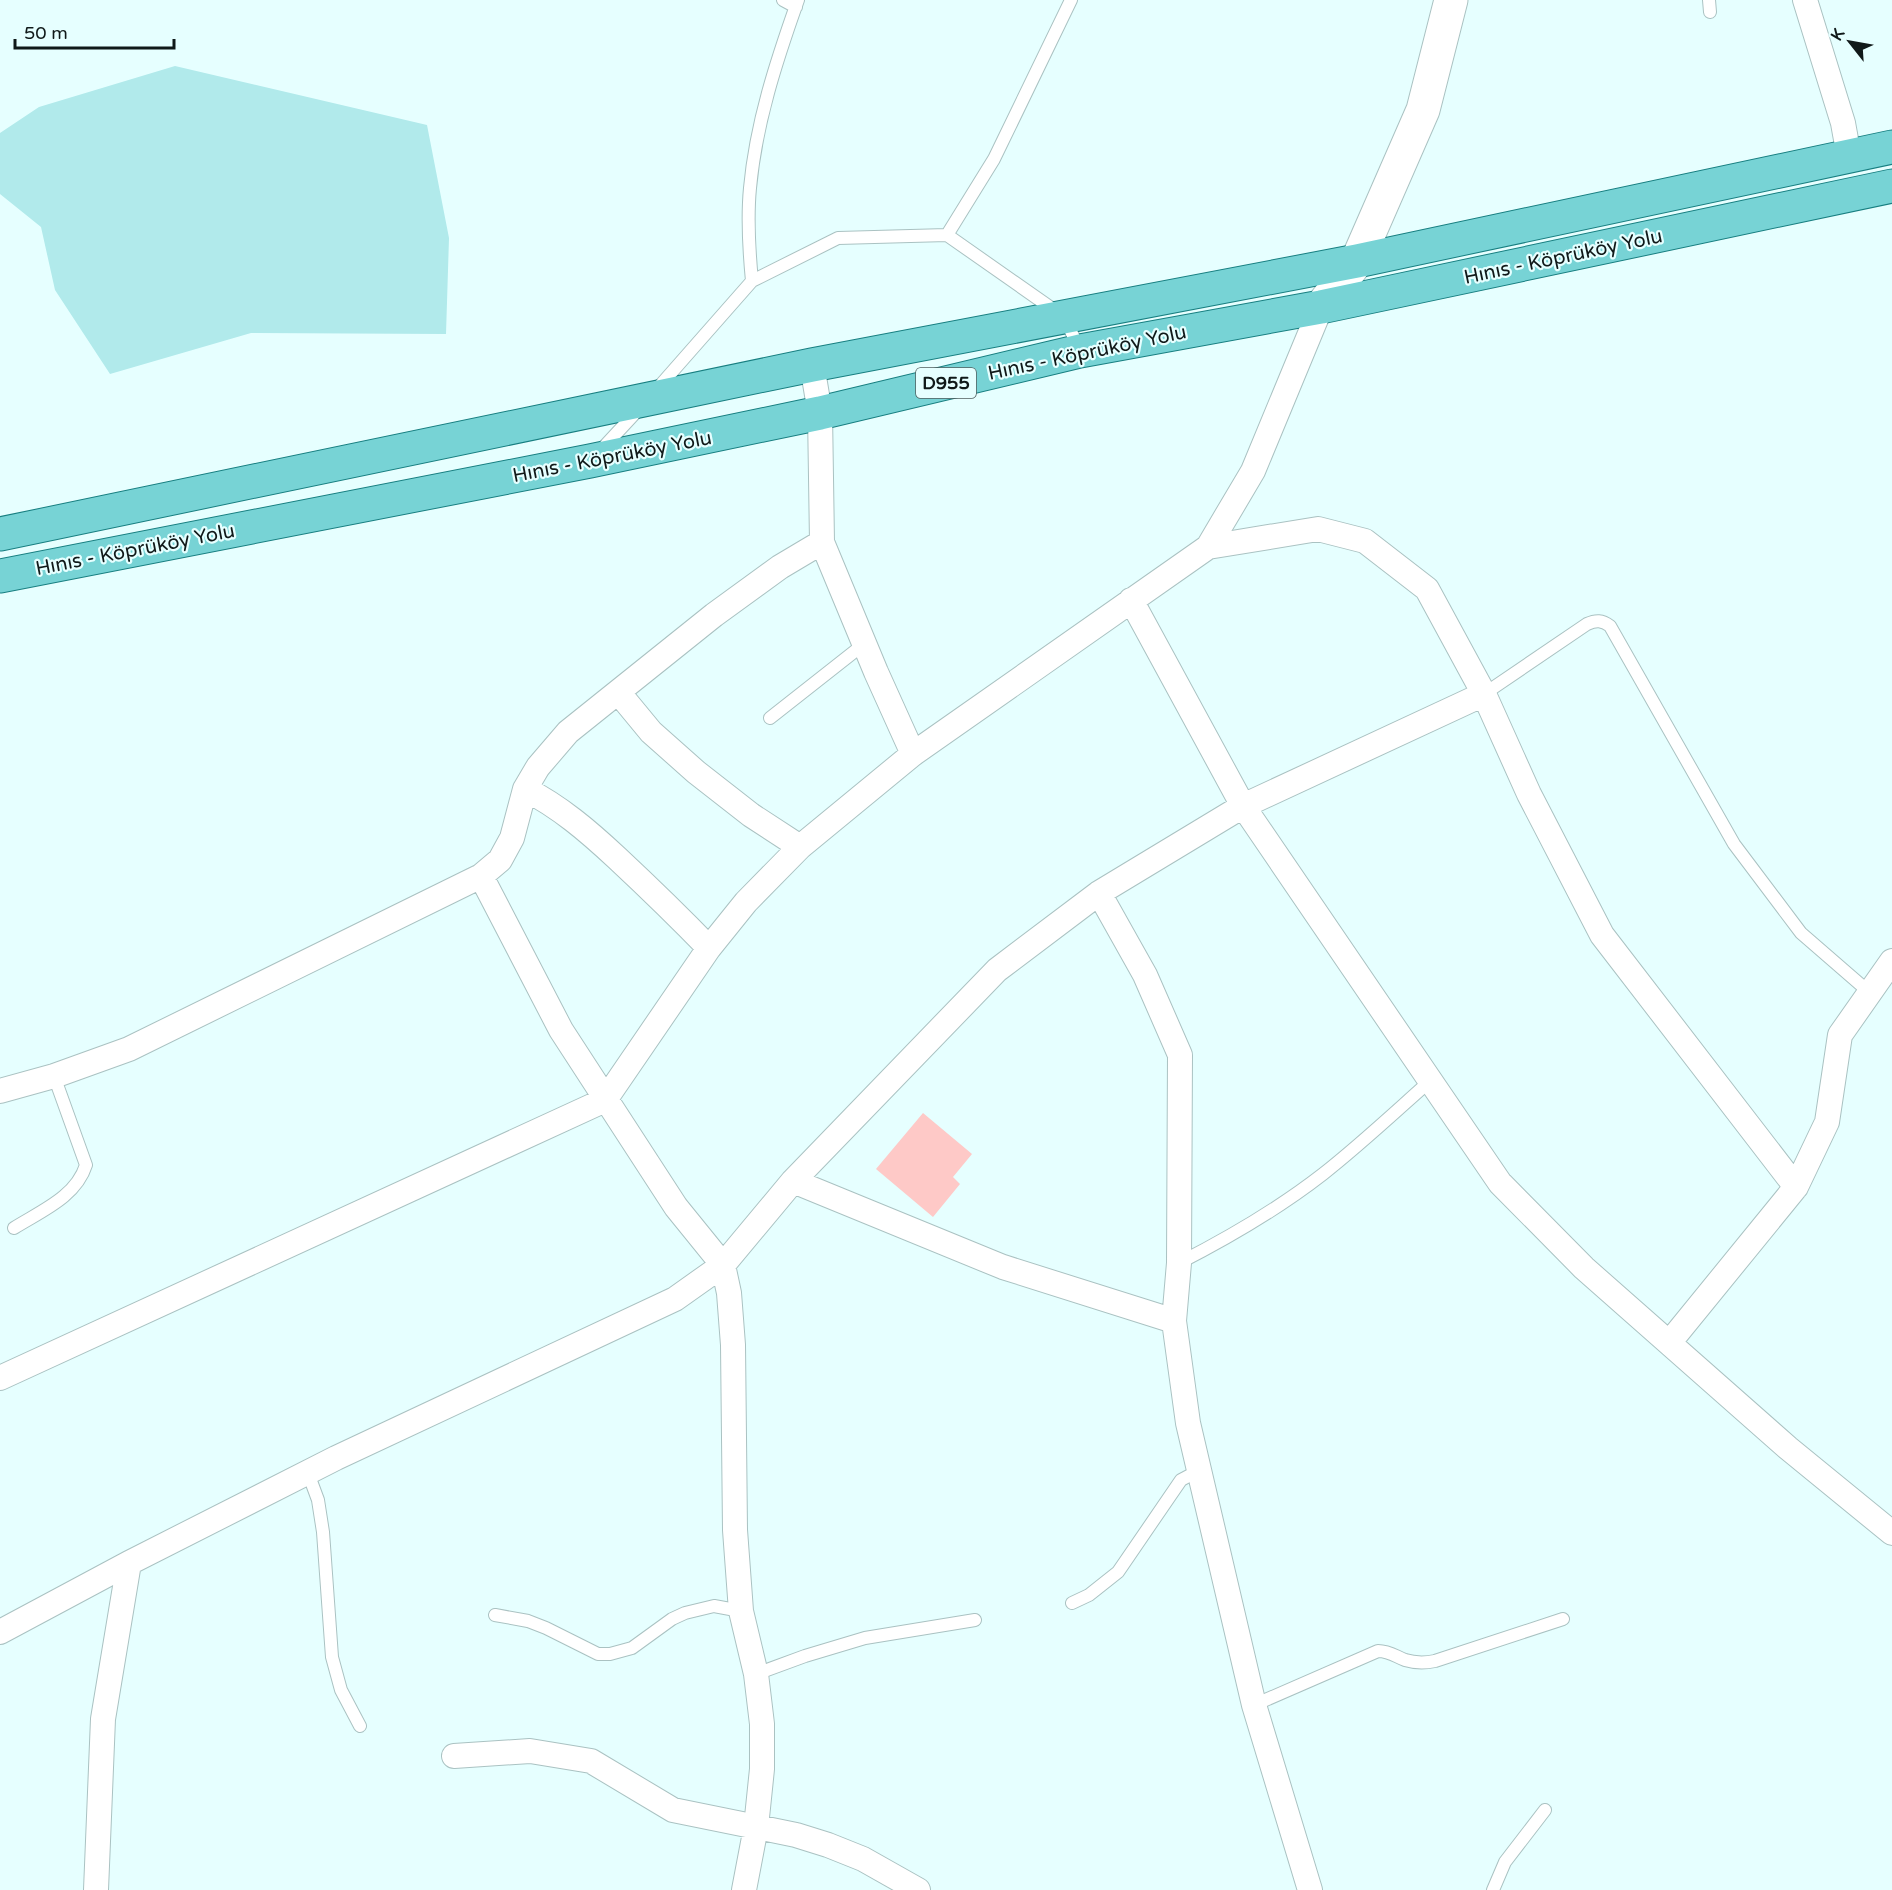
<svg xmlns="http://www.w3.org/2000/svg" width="1892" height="1890" font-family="'Varela Round',sans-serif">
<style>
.green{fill:#b1eaeb}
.building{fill:#fec9c7}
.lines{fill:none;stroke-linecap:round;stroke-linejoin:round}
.lane-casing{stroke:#aac2c2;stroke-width:14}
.street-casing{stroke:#aac2c2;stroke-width:26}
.secondary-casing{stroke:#aac2c2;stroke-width:35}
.primary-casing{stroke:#187f81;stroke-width:35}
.lane{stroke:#fff;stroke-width:12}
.street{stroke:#fff;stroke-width:24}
.secondary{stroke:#fff;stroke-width:33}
.primary{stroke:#77d3d5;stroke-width:33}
.labels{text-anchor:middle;stroke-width:4.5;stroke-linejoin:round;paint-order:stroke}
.shield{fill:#e6ffff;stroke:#505e5e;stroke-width:1.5}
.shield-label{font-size:18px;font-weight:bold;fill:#101919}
.street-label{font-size:20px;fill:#101919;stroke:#e6ffff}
</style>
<rect width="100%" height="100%" fill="#e6ffff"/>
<path class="green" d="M 175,66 L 427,125 L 449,238 L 446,334 L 251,333 L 110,374 L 55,290 L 41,227 L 0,194 L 0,133 L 39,107 Z"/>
<path class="building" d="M 923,1113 L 972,1154 L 953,1177 L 960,1184 L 933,1217 L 876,1169 Z"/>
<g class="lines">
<g class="lane-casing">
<path id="lane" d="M 783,0 L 796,7
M 1709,0 L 1710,12
M 947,235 L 994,159 L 1071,0
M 752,281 C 749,250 747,219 750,188 C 756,123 776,62 798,0
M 657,389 L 752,281 L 838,238 L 947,235 L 1064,317 L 1080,350
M 600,451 L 639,409
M 1484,694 L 1587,624 C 1596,620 1602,620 1610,626 L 1734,844 L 1801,933 L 1869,992
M 770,718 L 864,644
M 14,1228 C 41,1211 76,1197 86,1165 L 54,1076
M 1179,1263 C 1230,1237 1278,1209 1323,1174 C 1360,1145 1395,1112 1430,1081
M 308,1473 L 318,1500 L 323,1532 L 332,1657 L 341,1690 L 360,1726
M 1072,1603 L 1089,1595 L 1118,1572 L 1181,1480 L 1200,1470
M 495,1615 L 528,1621 L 546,1628 L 598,1654 L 610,1654 L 632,1648 L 672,1619 L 685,1613 L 714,1606 L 741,1611
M 756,1674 L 805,1656 L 865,1638 L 975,1620
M 1254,1705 L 1378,1651 C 1389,1651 1395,1656 1405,1660 C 1415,1663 1425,1663 1435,1661 L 1563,1619
M 1493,1890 L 1505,1862 L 1545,1810"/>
</g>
<g class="street-casing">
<path id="street" d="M 1805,0 L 1843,123 L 1849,156
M 812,365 L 820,413 L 822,542 L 876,672 L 913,754
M 1208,547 L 1318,529 L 1365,541 L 1427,589 L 1484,694 L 1529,794 L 1602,935 L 1796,1187
M 1131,600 L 1243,806 L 1500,1183 L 1584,1268 L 1788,1448 L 1892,1533
M 618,692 L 651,732 L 696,772 L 751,815 L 800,847
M 525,789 C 560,807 588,831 617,858 C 648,887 679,917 709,948
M 481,876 L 561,1030 L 676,1207 L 723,1265 L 729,1293 L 733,1345 L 735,1530 L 741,1611 L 756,1674 L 762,1724 L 762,1769 L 756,1827 L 744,1890
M 1099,893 L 1145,975 L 1180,1055 L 1179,1263 L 1174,1321 L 1188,1423 L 1254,1705 L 1310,1890
M 0,1091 L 54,1076 L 129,1049 L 481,876 L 500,860 L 512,838 L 525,789 L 538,767 L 568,732 L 714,615 L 780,567 L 822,542
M 793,1181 L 1003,1267 L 1174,1321
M 1669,1343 L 1796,1187 L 1827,1122 L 1840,1035 L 1892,961
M 0,1378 L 605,1100 L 709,948 L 746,902 L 800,847 L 913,754 L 1208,547 L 1253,471 L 1321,307
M 0,1632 L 129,1563 L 336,1458 L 675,1299 L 723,1265 L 793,1181 L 997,970 L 1099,893 L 1243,806 L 1484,694
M 454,1756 L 530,1751 L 591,1761 L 673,1810 L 796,1835 L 828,1845 L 863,1859 L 918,1890
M 96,1890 L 103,1719 L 129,1563"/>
</g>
<g class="secondary-casing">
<path id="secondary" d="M 1321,307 L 1357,261 L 1423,110 L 1451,0"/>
</g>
<g class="primary-casing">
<path id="primary" d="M 0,534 L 812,365 L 1357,261 L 1892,147
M 0,576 L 590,461 L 820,413 L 1080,351 L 1321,307 L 1892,186"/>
</g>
<use href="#lane" class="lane"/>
<use href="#street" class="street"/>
<use href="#secondary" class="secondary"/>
<use href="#primary" class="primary"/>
</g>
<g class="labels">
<rect class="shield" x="916" y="368" width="60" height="30" rx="4.5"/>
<g class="shield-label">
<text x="946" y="389">D955</text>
</g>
<g class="street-label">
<text transform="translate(1563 256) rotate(-12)" y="7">Hınıs - Köprüköy Yolu</text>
<text transform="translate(1087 352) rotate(-12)" y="7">Hınıs - Köprüköy Yolu</text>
<text transform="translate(612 456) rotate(-11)" y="7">Hınıs - Köprüköy Yolu</text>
<text transform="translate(135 549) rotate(-11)" y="7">Hınıs - Köprüköy Yolu</text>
</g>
</g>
<g transform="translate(1850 42) rotate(301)" stroke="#e6ffff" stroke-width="4.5" paint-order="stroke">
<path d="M0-4.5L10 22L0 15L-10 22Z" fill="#101919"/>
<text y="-9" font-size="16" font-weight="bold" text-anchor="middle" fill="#101919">K</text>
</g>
<path d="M15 39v9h159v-9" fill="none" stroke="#101919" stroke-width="3"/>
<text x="24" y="39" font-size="18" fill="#101919" stroke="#e6ffff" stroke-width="4.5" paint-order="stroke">50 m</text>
</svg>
